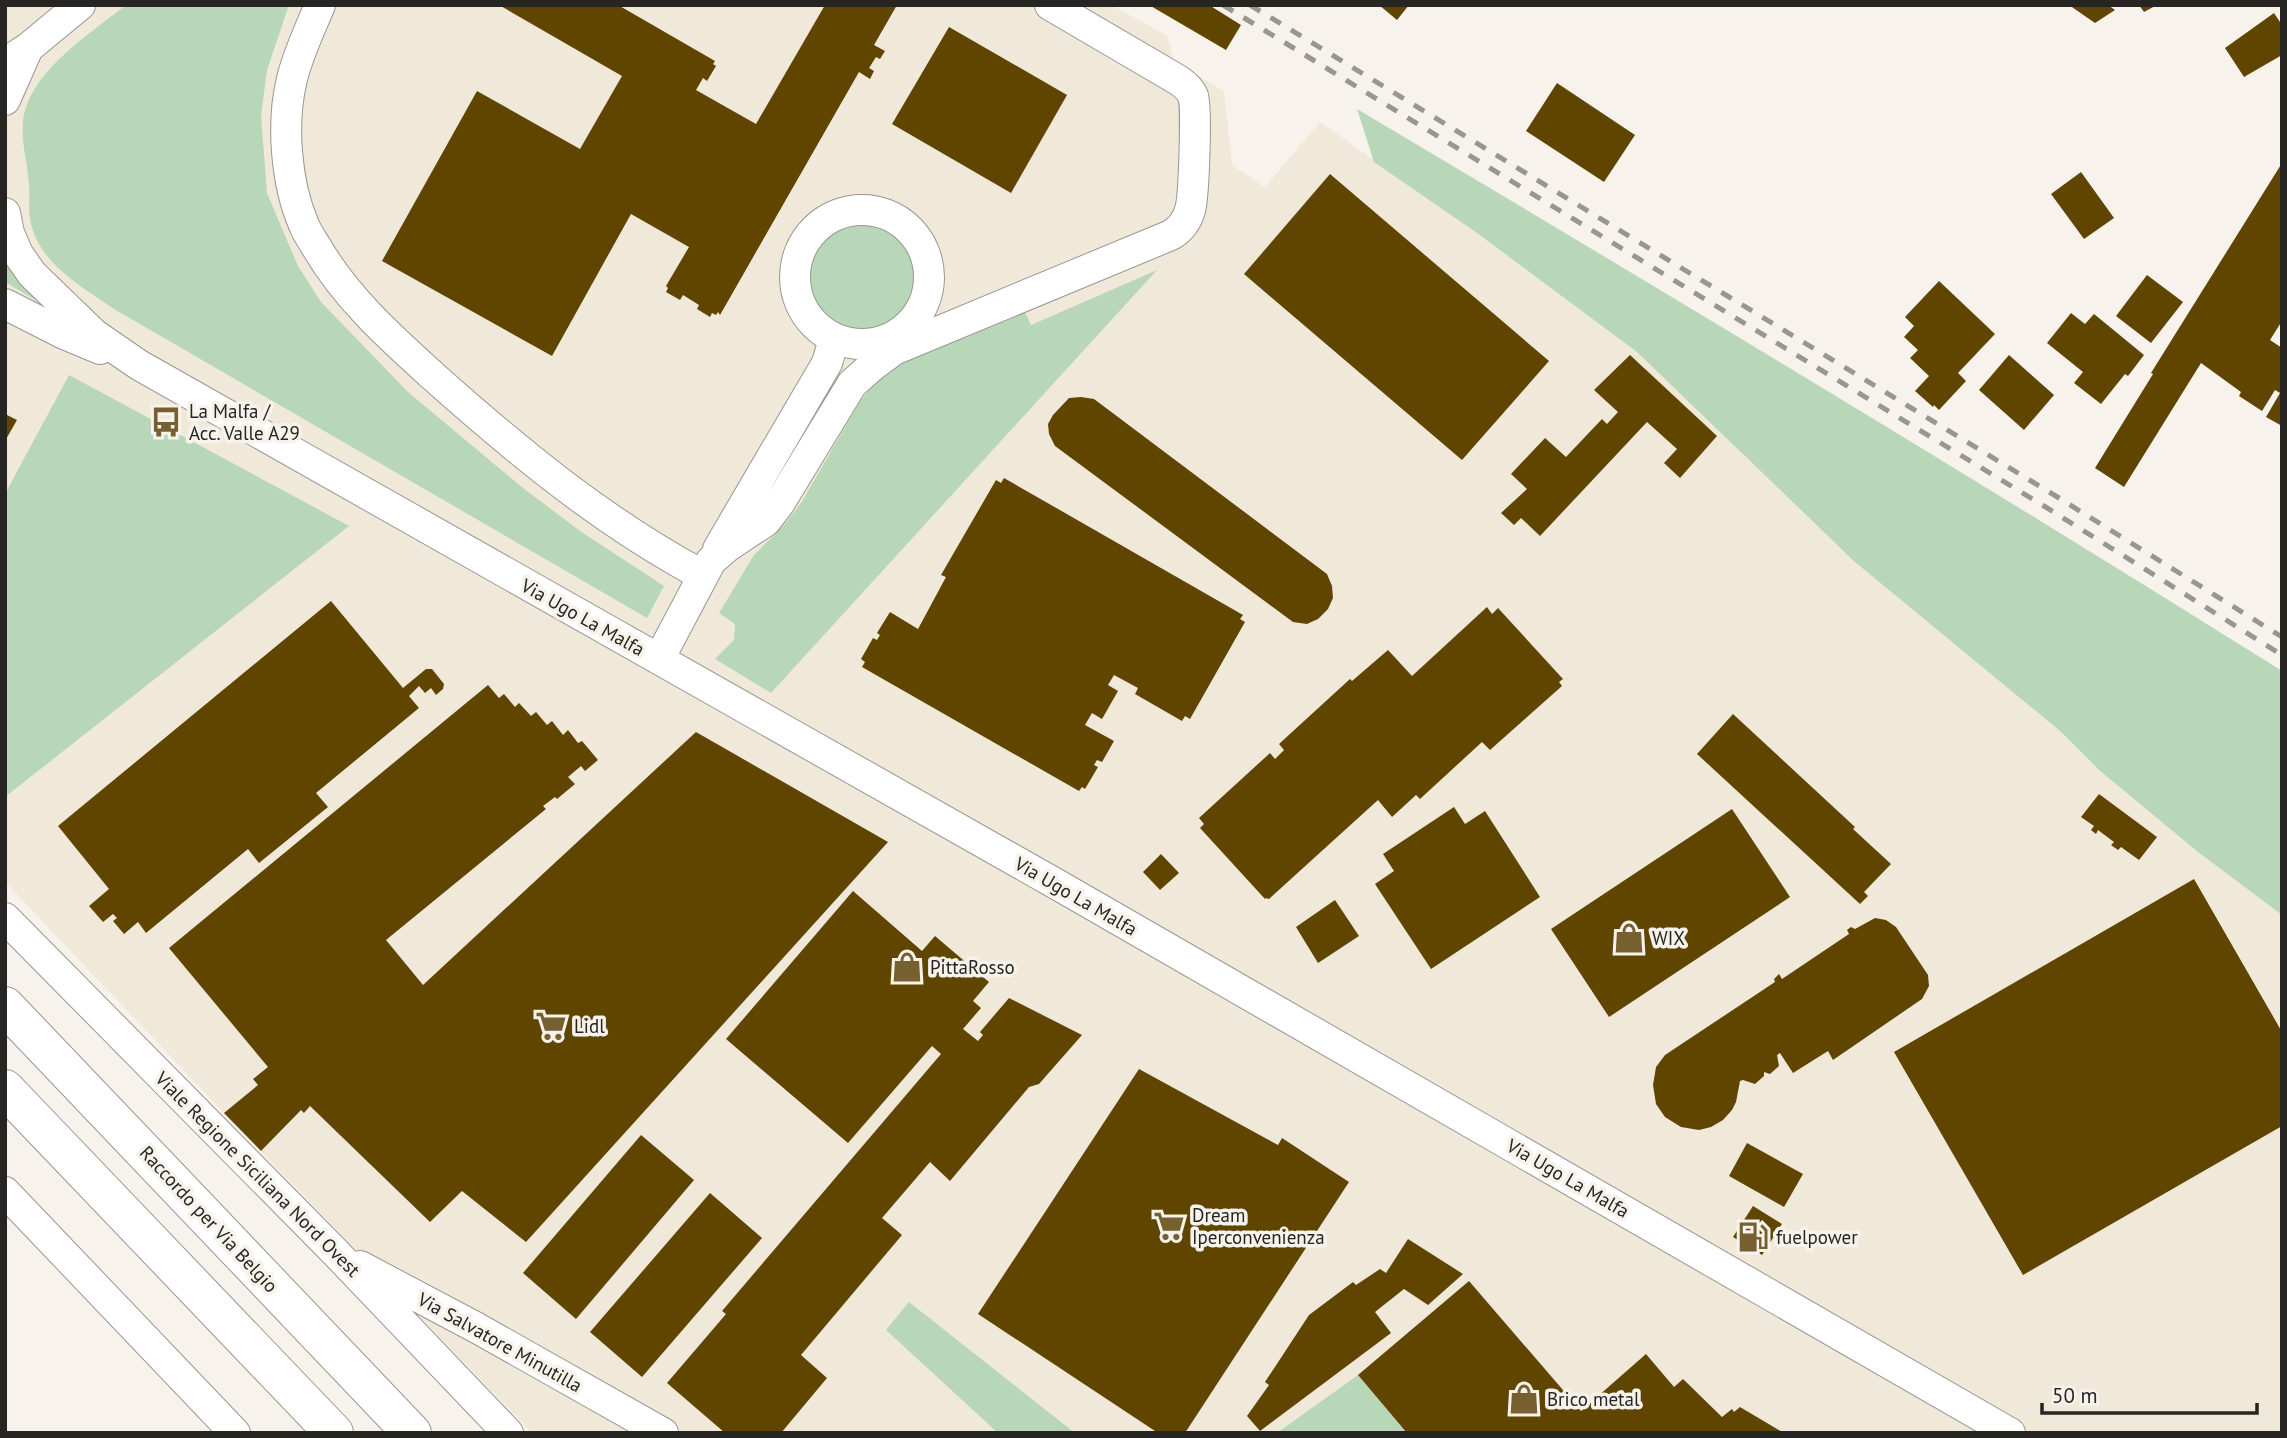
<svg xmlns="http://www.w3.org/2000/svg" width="2287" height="1438" font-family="'PT Sans',sans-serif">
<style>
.built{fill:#f0e9da}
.green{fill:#b8d6b8}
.building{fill:#5f4500}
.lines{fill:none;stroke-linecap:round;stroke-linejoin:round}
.minor-casing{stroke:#9a9690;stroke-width:32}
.highway-casing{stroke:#9a9690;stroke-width:40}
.minor{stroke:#fff;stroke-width:30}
.highway{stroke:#fff;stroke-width:38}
.rail{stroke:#989690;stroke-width:5;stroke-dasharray:12 12;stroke-linecap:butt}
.labels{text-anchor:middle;stroke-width:7;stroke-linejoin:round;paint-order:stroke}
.poi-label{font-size:19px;fill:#262522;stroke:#f7f3ec;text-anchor:start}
.street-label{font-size:19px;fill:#262522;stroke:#f7f3ec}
</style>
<rect width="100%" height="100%" fill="#f7f3ec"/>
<path class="built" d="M 5,5 L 1112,5 L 1167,36 L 1174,61 L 1224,91 L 1232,165 L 1265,187 L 1320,122 L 1477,233 L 1637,352 L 2059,730 L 2099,770 L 2198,852 L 2282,915 L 2282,1433 L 532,1433 L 248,1138 L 5,882 Z"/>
<path class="green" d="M 126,5 L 289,5 L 267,70 L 261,116 L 267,193 L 298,266 L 321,302 L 408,392 L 523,488 L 580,531 L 664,586 L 647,618 L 114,309 C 81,286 36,262 30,218 C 28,207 30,196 29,186 C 28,164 21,144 23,122 C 28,72 90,34 126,5 Z
M 1357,109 C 1667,293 1976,479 2282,671 L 2282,915 L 2198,852 L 2099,770 L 2059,730 L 1855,562 L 1637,352 L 1477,233 L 1374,162 Z
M806 276a56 56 0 1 1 112 0a56 56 0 1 1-112 0Z
M 5,253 L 44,305 L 5,282 Z
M 1157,270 L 771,693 L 715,659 L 734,640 L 735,624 L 719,613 L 754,555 L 784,525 L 801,503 L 859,403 L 872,386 L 891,368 L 914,356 L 1024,310 L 1031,325 Z
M 69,375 L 349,526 L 5,797 L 5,494 Z
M 909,1302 L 1075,1433 L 998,1433 L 886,1330 Z
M 1358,1375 L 1407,1433 L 1277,1433 Z"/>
<path class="building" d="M 499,5 L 618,5 L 715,61 L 713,64 L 716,66 L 707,81 L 703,78 L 696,90 L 756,124 L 825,5 L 897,5 L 874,45 L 885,51 L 880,59 L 876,57 L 869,68 L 874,71 L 870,79 L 859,72 L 720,315 L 718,312 L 716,315 L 712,313 L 710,317 L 697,309 L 699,305 L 683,295 L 680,300 L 666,292 L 668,288 L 666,286 L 689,247 L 631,214 L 552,356 L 382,261 L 477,91 L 580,149 L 622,76 Z
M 1149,5 L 1209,5 L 1241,25 L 1226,50 Z
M 1379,5 L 1409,5 L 1397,20 Z
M 2069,5 L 2108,5 L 2115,10 L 2095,23 Z
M 2139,5 L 2157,5 L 2144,12 Z
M 2274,13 L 2282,25 L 2282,55 L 2244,77 L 2225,48 Z
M 949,27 L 1067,95 L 1011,193 L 892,124 Z
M 1557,83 L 1635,135 L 1604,182 L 1526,131 Z
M 2282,163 L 2282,321 L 2270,340 L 2282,348 L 2282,426 L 2266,417 L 2280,393 L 2275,390 L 2262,411 L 2239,396 L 2241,392 L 2201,363 L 2124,487 L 2095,468 L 2153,374 L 2151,373 Z
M 2081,172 L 2114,218 L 2084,239 L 2051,194 Z
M 1330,174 L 1549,361 L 1462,460 L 1244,274 Z
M 2147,275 L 2183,302 L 2151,343 L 2116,316 Z
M 1939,281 L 1995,334 L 1958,373 L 1966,381 L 1939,410 L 1934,405 L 1933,407 L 1915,391 L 1929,376 L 1910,358 L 1918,350 L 1904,337 L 1914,326 L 1905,317 Z
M 2071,313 L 2085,324 L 2094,314 L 2144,355 L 2128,376 L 2125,374 L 2101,404 L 2074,383 L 2083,372 L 2047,343 Z
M 1630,355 L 1717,436 L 1680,478 L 1664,463 L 1677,449 L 1647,422 L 1540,536 L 1521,518 L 1514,525 L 1501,513 L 1527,489 L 1511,474 L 1545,438 L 1566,457 L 1602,419 L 1607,424 L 1618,412 L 1594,390 Z
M 2009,355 L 2054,395 L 2024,430 L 1979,390 Z
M 1081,397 L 1094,399 L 1327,574 L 1332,586 L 1333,598 L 1328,609 L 1318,619 L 1307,624 L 1293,622 L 1055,446 L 1049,434 L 1048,424 L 1053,415 L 1069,398 Z
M 5,414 L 17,420 L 5,441 Z
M 1004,478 L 1243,615 L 1240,619 L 1245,622 L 1190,719 L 1185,716 L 1182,721 L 1135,694 L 1138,688 L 1114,675 L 1108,685 L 1118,691 L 1102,719 L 1092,713 L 1085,725 L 1114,741 L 1102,762 L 1097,760 L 1094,765 L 1098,767 L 1085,789 L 1082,787 L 1079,791 L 862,667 L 865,662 L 861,659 L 873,638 L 877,640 L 880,635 L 877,633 L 890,612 L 918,629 L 946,577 L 941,575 L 996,480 L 1001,483 Z
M 331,601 L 403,688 L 426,669 L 432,669 L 444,684 L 443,689 L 436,695 L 431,688 L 425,693 L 419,686 L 409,696 L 419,708 L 316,793 L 328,807 L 259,863 L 248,849 L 146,933 L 138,922 L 124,934 L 113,921 L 117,918 L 113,914 L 103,922 L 89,906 L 109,889 L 58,826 Z
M 1487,607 L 1492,614 L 1498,608 L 1563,679 L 1559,682 L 1562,686 L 1490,750 L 1482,742 L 1420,799 L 1416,795 L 1392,817 L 1378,800 L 1269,899 L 1266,898 L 1265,899 L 1200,828 L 1204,824 L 1199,818 L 1270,753 L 1275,759 L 1284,750 L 1279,744 L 1350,679 L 1352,681 L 1388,650 L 1412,676 Z
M 488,685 L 499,698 L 504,694 L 515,707 L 519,703 L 531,716 L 536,712 L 547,725 L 552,721 L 563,735 L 568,730 L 578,743 L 582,741 L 598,760 L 585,771 L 581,766 L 568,777 L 575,784 L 557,799 L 555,797 L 543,806 L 546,809 L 386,940 L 423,985 L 696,732 L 888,842 L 526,1242 L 462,1191 L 430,1222 L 310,1106 L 304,1113 L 301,1110 L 261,1151 L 224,1113 L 258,1085 L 253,1079 L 268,1067 L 169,948 Z
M 1733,714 L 1855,827 L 1853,829 L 1891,864 L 1864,892 L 1868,896 L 1860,904 L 1697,754 Z
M 2099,794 L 2157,837 L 2139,860 L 2121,847 L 2118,850 L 2111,845 L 2114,842 L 2098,830 L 2096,834 L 2091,830 L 2094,826 L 2081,817 Z
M 1454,807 L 1465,824 L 1485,811 L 1540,897 L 1431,969 L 1375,884 L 1394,871 L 1383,854 Z
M 1732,809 L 1790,897 L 1609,1017 L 1551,929 Z
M 1161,854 L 1179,873 L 1160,890 L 1143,872 Z
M 2194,879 L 2282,1032 L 2282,1126 L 2023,1275 L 1894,1052 Z
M 853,891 L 922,951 L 935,936 L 989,982 L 973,1001 L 981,1008 L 963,1029 L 978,1041 L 983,1035 L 980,1032 L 1009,998 L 1082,1035 L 1039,1084 L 1029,1087 L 950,1181 L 930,1162 L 882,1218 L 902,1235 L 801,1355 L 827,1378 L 781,1433 L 725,1433 L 667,1383 L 726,1314 L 722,1311 L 941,1054 L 932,1046 L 848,1143 L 726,1039 Z
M 1335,900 L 1359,936 L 1318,963 L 1296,927 Z
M 1875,918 L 1886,920 L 1896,927 L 1928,975 L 1929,986 L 1922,999 L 1833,1060 L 1828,1051 L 1793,1073 L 1780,1053 L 1777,1055 L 1779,1066 L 1770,1074 L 1764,1072 L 1764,1076 L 1755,1084 L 1743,1080 L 1740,1081 L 1736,1102 L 1732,1110 L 1723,1120 L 1711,1127 L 1699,1130 L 1681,1127 L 1665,1117 L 1656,1104 L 1653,1085 L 1656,1067 L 1665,1055 L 1775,982 L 1774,979 L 1779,974 L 1782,979 L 1849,934 L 1847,930 L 1851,927 L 1855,929 Z
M 1139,1069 L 1278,1145 L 1282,1138 L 1349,1182 L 1185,1433 L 1158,1433 L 978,1314 Z
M 641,1135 L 694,1180 L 576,1319 L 523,1273 Z
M 1747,1143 L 1803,1174 L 1784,1207 L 1729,1176 Z
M 710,1193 L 762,1238 L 642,1377 L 590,1332 Z
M 1753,1206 L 1782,1224 L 1762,1255 L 1733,1237 Z
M 1408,1239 L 1463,1274 L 1428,1305 L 1404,1289 L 1375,1312 L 1391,1333 L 1260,1431 L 1247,1416 L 1269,1385 L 1265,1382 L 1309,1315 L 1353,1282 L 1356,1285 L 1380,1269 L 1386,1273 Z
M 1469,1281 L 1581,1411 L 1646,1354 L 1674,1387 L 1683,1379 L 1722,1417 L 1732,1409 L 1734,1412 L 1740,1407 L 1784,1433 L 1407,1433 L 1358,1375 Z"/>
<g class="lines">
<g class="minor-casing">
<path id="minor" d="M 320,5 C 310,29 298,54 292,79 C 281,123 286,184 304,225 C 307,233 313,241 317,248 C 347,299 391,338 434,377 C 517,451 603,522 702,575
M 5,63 L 28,48 L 80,5
M 5,100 L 28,48
M795 277a67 67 0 1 1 134 0a67 67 0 1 1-134 0Z
M 5,213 L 9,233 L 18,254 L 32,274 L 94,334 L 139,365 L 1058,885 L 2010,1433
M 5,304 L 64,334 L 100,349
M 718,549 L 827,363 L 832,346 L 832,338
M 659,659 L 711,561 L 727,547 L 766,521 L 779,504 L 852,384 L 871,367 L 894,350 L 918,340 L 1171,235 C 1181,229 1187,221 1190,210 C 1194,197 1197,107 1193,96 C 1190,89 1184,84 1178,80 L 1050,5
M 5,918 L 336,1253 L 508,1433
M 5,1192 L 235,1433
M 360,1266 L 477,1328 L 663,1433"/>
</g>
<g class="highway-casing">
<path id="highway" d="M 5,1006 L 412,1433
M 5,1089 L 334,1433"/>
</g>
<use href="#minor" class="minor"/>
<use href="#highway" class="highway"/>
<path class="rail" d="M 1223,5 L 2044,506 L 2282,655
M 1250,5 L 2059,498 L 2282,637"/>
</g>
<defs>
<g id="bus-bare" transform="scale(2.415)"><path d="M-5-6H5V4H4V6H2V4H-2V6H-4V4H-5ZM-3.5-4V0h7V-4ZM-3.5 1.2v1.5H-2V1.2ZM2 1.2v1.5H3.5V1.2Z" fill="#766030" stroke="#f7f3ec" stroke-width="2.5" paint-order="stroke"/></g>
<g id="shop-bare" transform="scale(2.415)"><path d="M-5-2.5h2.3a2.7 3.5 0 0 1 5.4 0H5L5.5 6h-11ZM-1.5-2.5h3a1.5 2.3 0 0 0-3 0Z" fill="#766030" stroke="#f7f3ec" stroke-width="2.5" paint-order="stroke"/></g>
<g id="supermarket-bare" transform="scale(2.415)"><path d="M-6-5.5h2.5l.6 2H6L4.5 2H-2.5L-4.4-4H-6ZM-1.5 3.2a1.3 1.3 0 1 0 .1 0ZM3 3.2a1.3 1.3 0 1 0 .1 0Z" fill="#766030" stroke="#f7f3ec" stroke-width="2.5" paint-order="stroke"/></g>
<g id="fuel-bare" transform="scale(2.415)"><path d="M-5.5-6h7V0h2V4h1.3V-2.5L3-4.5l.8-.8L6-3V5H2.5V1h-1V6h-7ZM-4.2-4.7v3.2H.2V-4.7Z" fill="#766030" stroke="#f7f3ec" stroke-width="2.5" paint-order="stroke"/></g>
</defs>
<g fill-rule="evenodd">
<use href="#bus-bare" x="166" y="422"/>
<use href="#shop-bare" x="1629" y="938"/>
<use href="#shop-bare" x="907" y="967"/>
<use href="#supermarket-bare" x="551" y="1026"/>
<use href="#supermarket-bare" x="1169" y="1226"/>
<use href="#fuel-bare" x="1753" y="1237"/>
<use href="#shop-bare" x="1524" y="1399"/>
</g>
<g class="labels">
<g class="poi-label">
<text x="189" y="418">La Malfa /<tspan x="189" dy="22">Acc. Valle A29</tspan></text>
<text x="1652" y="945">WIX</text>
<text x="930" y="974">PittaRosso</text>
<text x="574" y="1033">Lidl</text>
<text x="1192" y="1222">Dream<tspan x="1192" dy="22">Iperconvenienza</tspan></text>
<text x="1776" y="1244">fuelpower</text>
<text x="1547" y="1406">Brico metal</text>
</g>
<g class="street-label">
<text transform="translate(583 617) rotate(29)" y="7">Via Ugo La Malfa</text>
<text transform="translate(1076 896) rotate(30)" y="7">Via Ugo La Malfa</text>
<text transform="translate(258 1174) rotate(45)" y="7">Viale Regione Siciliana Nord Ovest</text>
<text transform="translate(1568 1178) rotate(30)" y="7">Via Ugo La Malfa</text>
<text transform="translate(209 1219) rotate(47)" y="7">Raccordo per Via Belgio</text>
<text transform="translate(500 1342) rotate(29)" y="7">Via Salvatore Minutilla</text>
</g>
</g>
<rect width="2287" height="1438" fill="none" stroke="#262522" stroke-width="14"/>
<path d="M2042 1403v10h215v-10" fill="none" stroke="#262522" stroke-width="3.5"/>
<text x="2052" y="1403" font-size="21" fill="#262522" stroke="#f7f3ec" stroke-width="5" paint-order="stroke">50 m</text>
</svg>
